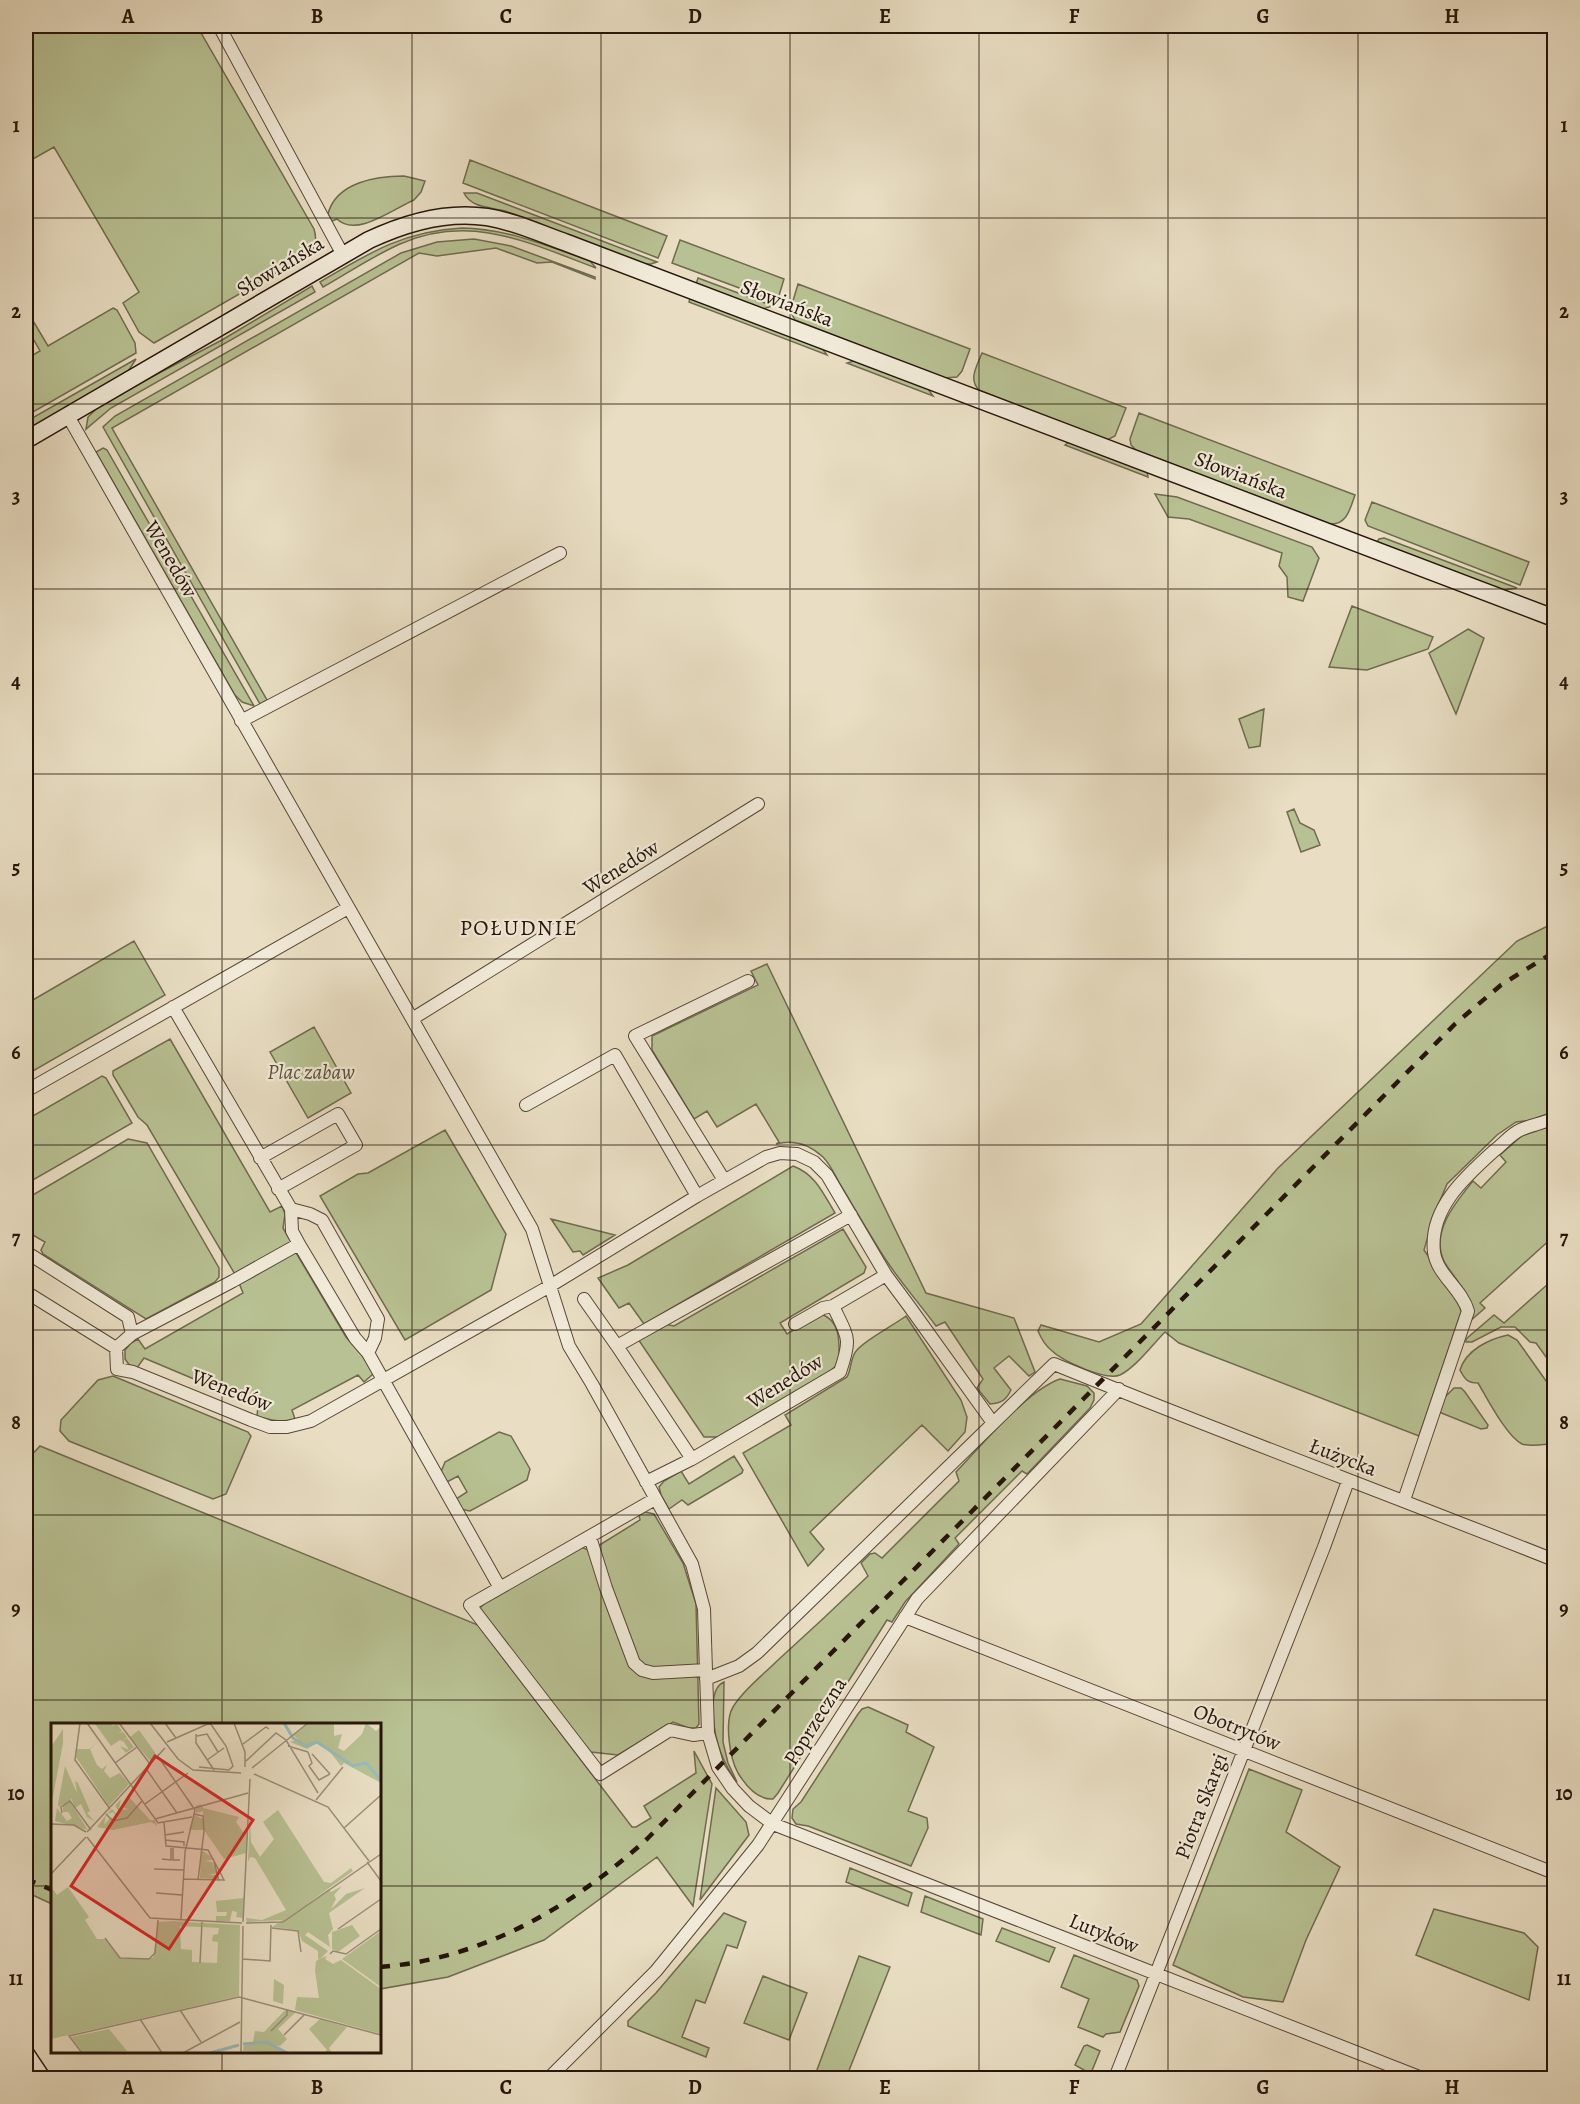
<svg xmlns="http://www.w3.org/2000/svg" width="1580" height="2104" font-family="Alegreya,serif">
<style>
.green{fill:#b8c193;stroke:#6f6b4e;stroke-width:1.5}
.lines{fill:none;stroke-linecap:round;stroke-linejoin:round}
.street-casing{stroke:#574738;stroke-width:14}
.secondary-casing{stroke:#26150a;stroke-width:19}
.street{stroke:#f1ead8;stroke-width:12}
.secondary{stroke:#f1ead8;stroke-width:16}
.rail{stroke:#26150a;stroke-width:4.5;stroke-dasharray:10 10;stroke-linecap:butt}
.grid{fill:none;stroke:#26150a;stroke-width:1.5;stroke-opacity:0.55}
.labels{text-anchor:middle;stroke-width:4.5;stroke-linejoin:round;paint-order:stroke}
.street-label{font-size:21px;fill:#26150a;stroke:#f1ead8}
.park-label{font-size:21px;font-style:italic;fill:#59513a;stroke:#f1ead8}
.neighbourhood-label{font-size:22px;letter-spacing:1.5px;fill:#26150a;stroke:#f1ead8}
.inset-river{fill:none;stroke:#9abbbc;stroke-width:3}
.inset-road{fill:none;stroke:#9b8e79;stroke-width:1.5}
.view{fill:#d62828;fill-opacity:0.15;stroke:#d62828;stroke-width:3}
.inset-edge{fill:none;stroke:#26150a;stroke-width:3}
.neatline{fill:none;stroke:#26150a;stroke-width:2}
.grid-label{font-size:20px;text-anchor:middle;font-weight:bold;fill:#26150a}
</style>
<rect width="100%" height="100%" fill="#e9dec3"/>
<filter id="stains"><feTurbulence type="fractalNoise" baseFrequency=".00333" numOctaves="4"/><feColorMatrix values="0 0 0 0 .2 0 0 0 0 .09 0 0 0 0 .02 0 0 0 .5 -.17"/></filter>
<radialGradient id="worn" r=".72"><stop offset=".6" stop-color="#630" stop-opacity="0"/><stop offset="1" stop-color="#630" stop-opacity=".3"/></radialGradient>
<path class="green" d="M 26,26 L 197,26 L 314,229 C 317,239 316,246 309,254 L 154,343 L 139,332 L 123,303 L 139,292 L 54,147 L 26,163 Z
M 470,160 L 667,236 L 658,258 L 463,183 Z
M 404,176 L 425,181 L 421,192 L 414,200 C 393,209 356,238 337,219 L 332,221 L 328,214 C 336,182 377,176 404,176 Z
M 464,193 L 477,193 L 657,262 L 651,264 L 644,264 C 598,246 552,228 505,211 C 491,207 471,208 464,193 Z
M 462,228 C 508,229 548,246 590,261 L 596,268 C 529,243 471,213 400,244 C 373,256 348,273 323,287 L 320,282 C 369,253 404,231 462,228 Z
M 474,239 L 511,246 L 595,277 L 595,279 L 552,262 L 537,263 L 496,248 L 437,256 L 419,253 L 112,428 L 267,700 L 260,704 L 103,427 L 115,416 L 401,253 L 437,242 Z
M 680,240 L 784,279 L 777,302 L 672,263 Z
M 698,278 L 773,306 L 762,309 L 696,284 Z
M 798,284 L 970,349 L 962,371 L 957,377 L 944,378 L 795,320 L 790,311 Z
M 312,286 L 315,292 L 111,408 L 86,429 L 88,417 L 99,406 L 159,373 L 222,340 Z
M 690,298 L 822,348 L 827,355 L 689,302 Z
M 113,308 L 117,310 L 135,343 L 136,353 L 26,416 L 26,359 L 40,351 L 26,326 L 26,309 L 48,346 Z
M 982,353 L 1126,408 L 1115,436 L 1107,440 L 979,390 C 968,379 977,366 982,353 Z
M 136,359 L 127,373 L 31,428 L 27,421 Z
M 854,361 L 928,389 L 933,396 L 847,363 Z
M 1139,413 L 1355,495 C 1350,509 1347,525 1330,524 L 1136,450 L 1131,445 L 1130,439 Z
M 1069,442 L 1147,472 L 1148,477 L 1065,445 Z
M 103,448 L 107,450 L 254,706 L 242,702 L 235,695 L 96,452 Z
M 1155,494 L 1177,497 L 1312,547 L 1319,558 L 1303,601 L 1288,597 L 1287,577 L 1279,566 L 1282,553 L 1189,519 L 1168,517 Z
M 1372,502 L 1529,562 L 1520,585 L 1368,526 L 1365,520 Z
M 1384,538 L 1517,588 L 1503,590 L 1377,542 L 1379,539 Z
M 1352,606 L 1433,637 L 1428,649 L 1367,670 L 1329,667 Z
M 1468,629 L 1484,638 L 1456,714 L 1429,653 Z
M 1264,709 L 1260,746 L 1249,748 L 1239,719 Z
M 1294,809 L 1300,823 L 1314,830 L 1320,845 L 1301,852 L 1287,812 Z
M 1554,923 L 1554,1112 L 1532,1120 L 1516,1122 L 1497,1135 L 1447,1184 L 1434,1215 L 1424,1250 L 1459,1301 L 1461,1312 L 1419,1436 L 1179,1343 L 1165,1332 C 1153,1344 1135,1368 1120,1375 C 1106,1381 1062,1361 1051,1350 C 1045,1345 1041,1338 1038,1331 L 1041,1325 L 1099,1342 L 1141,1324 L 1278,1168 L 1517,941 Z
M 134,941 L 165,995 L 26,1075 L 26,1004 Z
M 767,964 L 926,1293 L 1014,1318 L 1035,1372 L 1029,1376 L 1009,1356 L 994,1368 L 1011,1390 C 1006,1400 1002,1403 990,1404 L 977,1388 L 983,1379 L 945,1322 L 936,1326 C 920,1304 901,1283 886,1260 C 870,1235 855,1209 840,1184 C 835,1175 830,1164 823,1157 C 809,1144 794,1139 776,1144 L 779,1142 L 756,1104 L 717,1127 L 707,1111 L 694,1119 L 652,1050 L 652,1036 L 758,985 L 751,971 Z
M 314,1027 L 351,1093 L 308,1118 L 270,1052 Z
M 170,1039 L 270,1212 L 282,1206 L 285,1214 L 283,1228 L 293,1245 L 236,1276 L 147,1125 L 138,1117 L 113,1075 L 113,1071 Z
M 102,1076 L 106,1078 L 132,1123 L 26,1184 L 26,1120 Z
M 1554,1126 L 1554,1236 L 1480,1303 L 1485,1308 L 1470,1321 C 1468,1311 1466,1299 1462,1289 C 1458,1279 1449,1271 1444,1261 C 1430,1232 1456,1202 1473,1181 L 1481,1188 L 1506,1162 L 1500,1155 L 1526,1132 Z
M 445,1130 L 506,1234 L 491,1290 L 405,1340 L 320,1196 L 358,1174 L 368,1173 Z
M 128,1139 L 147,1143 L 219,1268 L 219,1277 L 215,1282 L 146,1319 L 43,1254 L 41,1250 L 45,1242 L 26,1231 L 26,1199 Z
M 793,1166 C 815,1174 823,1193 835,1213 L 644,1324 L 629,1303 L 619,1308 L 598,1278 L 628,1265 Z
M 551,1219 L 615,1235 L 583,1255 L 580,1251 L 573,1252 Z
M 843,1229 L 866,1267 L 864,1273 L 780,1323 L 787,1334 L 821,1314 C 842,1321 839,1345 839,1363 L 830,1371 L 720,1437 L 704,1437 L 638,1339 L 664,1324 L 674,1326 Z
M 295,1251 L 346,1337 L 371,1366 L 373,1374 L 364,1382 L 358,1375 L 292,1410 L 295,1419 C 281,1423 270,1420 257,1416 L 258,1406 L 144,1358 L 137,1368 L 130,1366 L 125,1359 L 125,1350 L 131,1343 L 138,1339 L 145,1349 L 243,1293 L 239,1283 Z
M 1548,1275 L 1554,1276 L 1554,1368 L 1536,1343 L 1530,1342 L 1515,1327 L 1501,1327 L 1472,1342 L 1466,1342 L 1466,1339 L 1494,1315 L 1504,1323 L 1548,1284 Z
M 906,1316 L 961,1400 L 967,1417 L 965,1432 L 948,1451 L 922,1425 L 810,1532 L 824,1549 L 808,1566 L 743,1453 L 791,1425 L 785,1415 L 847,1377 C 852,1368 850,1357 857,1350 C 865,1340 894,1325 906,1316 Z
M 1508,1335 L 1517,1340 L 1554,1392 L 1554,1444 C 1545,1444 1531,1447 1522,1444 C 1507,1437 1487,1398 1478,1383 C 1467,1383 1465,1379 1460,1370 C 1466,1350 1489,1339 1508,1335 Z
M 113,1376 L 248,1432 L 251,1436 L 226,1494 L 213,1499 L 69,1441 L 60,1431 L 61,1420 L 98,1380 Z
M 1060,1379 L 1087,1386 L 1094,1393 L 1094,1400 L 1090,1408 L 1027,1474 L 1022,1471 L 955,1538 L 959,1544 L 905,1602 L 892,1622 L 887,1620 L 778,1793 L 773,1799 C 757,1800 746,1786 738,1773 C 730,1759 724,1722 733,1707 C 743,1690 763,1675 777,1661 C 808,1633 838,1605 868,1576 L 861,1563 L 870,1554 L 875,1553 L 882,1558 L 959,1481 L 956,1472 C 982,1445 1026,1391 1060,1379 Z
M 1454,1388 L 1461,1388 L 1465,1392 L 1488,1425 L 1487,1428 L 1481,1429 L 1439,1412 L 1445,1397 Z
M 499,1432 L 511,1436 L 530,1469 L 527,1480 L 470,1511 L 460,1509 L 456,1499 L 467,1492 L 458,1476 L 447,1482 L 441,1472 L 445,1462 Z
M 40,1446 L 478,1625 L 632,1827 L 636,1827 L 651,1818 L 644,1806 L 696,1773 L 694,1751 L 712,1784 L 693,1906 L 657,1857 L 544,1940 L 448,1977 L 380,1989 L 380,1724 L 52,1724 L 52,1904 L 26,1892 L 26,1461 Z
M 734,1456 L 743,1470 L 742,1473 L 688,1505 L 682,1500 L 669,1509 L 661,1495 L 659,1487 L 664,1481 L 681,1471 L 689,1484 Z
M 645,1512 L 654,1514 L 683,1563 L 696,1604 L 699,1724 L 696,1728 L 689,1728 L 673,1722 L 618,1755 L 591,1752 L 547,1700 L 483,1615 L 480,1608 L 486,1602 L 581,1547 L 588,1550 L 598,1546 L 640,1520 L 639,1515 Z
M 724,1682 L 723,1742 L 728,1763 L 737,1782 C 730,1773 725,1764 721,1753 C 715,1738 705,1690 724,1682 Z
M 868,1707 L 908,1725 L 906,1732 L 934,1747 L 908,1811 L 927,1818 L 928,1828 L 911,1866 L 808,1826 L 796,1824 L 792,1818 L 793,1809 L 801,1802 L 858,1714 L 862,1709 Z
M 1249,1769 L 1302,1790 L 1286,1832 L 1340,1867 L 1306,1940 L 1283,2002 L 1243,1997 L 1173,1965 Z
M 716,1788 L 746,1822 L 749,1835 L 700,1900 Z
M 850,1868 L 912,1893 L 908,1906 L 846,1882 Z
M 925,1896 L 983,1919 L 981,1935 L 921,1912 Z
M 1434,1909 L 1524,1933 L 1538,1947 L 1529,2000 L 1416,1955 Z
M 724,1913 L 746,1922 L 737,1948 L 727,1945 L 705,2003 L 696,2000 L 682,2037 L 709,2048 L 706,2057 L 628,2026 L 628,2021 L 656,1993 Z
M 1002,1928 L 1055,1948 L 1049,1962 L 996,1941 Z
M 1074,1955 L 1137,1980 L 1139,1986 L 1120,2032 L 1106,2034 L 1103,2037 L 1078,2027 L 1089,1999 L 1061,1987 Z
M 859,1956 L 890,1967 L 846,2078 L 814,2078 Z
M 763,1976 L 807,1993 L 789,2040 L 744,2023 Z
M 1087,2045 L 1100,2051 L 1089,2078 L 1081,2078 L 1084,2070 L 1075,2065 L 1084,2046 Z"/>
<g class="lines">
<g class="street-casing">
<path id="street" d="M 219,26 L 343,255
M 68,416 L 532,1229 L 569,1346 L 592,1384 L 692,1564 L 704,1609 L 708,1733 L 718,1767 L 733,1789 L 749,1806 L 773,1824 L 1422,2078
M 241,721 L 560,553
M 173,1007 L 291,1209 L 292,1231 L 299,1244 L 355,1338 L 368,1353 L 500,1588
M 412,1019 L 758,804
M 26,1091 L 348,908
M 526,1105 L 615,1055 L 697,1196
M 260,1158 L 338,1114 L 356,1145 L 278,1189
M 724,1180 L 635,1036 L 748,981
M 291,1209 L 310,1214 L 322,1220 L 378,1319 L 375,1338 L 368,1353
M 26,1252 L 128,1317 L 132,1334
M 26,1292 L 116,1348 L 117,1369 L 133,1372 L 251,1420 L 270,1427 L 287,1427 L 311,1421 L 550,1286 L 697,1196 L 766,1157 L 780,1153 L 797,1154 L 814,1162 L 827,1175 L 886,1275 L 909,1306 L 993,1423
M 584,1299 L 617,1346 L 851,1215
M 795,1324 L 823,1308 L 833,1306
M 617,1346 L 692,1459 L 646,1482
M 116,1348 L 132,1334 L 233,1281 L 299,1244
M 692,1459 L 840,1372 C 852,1337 848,1338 833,1306 L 886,1275
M 655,1499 L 470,1605 L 600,1774 L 670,1730 L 693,1735 L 708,1733
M 1404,1500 L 1468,1311 C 1462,1289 1437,1275 1434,1252 C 1429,1208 1466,1176 1495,1150 C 1503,1144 1511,1134 1520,1130 C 1531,1125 1544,1123 1554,1118
M 590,1537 L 606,1588 L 634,1663 L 642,1670 L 653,1673 L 706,1670
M 905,1617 L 1554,1873
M 706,1679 L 739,1666 L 757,1653 L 1054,1364 C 1220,1432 1388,1494 1554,1560
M 549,2078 L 656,1971 L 758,1845 L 917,1599 L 1119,1389
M 1115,2078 L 1324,1547 L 1348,1481"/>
</g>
<g class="secondary-casing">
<path id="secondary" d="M 26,440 L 369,240 C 405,223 447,211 487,217 C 514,221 541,234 567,243 L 1554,618
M 26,2054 L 42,2078"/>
</g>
<use href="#street" class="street"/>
<use href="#secondary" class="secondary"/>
<path class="rail" d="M 26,1879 L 52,1890
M 380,1967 C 483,1959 572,1907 647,1839 L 1455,1024 L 1501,985 L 1554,952"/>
</g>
<path class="grid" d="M 222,26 L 222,1724M 412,26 L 412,2078M 601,26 L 601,2078M 790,26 L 790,2078M 979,26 L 979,2078M 1168,26 L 1168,2078M 1358,26 L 1358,2078M 26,218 L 1554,218M 26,404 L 1554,404M 26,589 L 1554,589M 26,774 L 1554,774M 26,959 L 1554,959M 26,1145 L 1554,1145M 26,1330 L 1554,1330M 26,1515 L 1554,1515M 26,1700 L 1554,1700M 26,1886 L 52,1886M 380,1886 L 1554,1886M 222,2052 L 222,2078"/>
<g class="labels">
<g class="street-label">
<text transform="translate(280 266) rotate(-31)" y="7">Słowiańska</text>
<text transform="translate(787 303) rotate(21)" y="7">Słowiańska</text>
<text transform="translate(1241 475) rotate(21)" y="7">Słowiańska</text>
<text transform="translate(171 559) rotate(60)" y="7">Wenedów</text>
<text transform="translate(621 867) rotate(-32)" y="7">Wenedów</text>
<text transform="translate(785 1381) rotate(-32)" y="7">Wenedów</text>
<text transform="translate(232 1390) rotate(21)" y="7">Wenedów</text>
<text transform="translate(1343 1457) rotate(21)" y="7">Łużycka</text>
<text transform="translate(815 1721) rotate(-58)" y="7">Poprzeczna</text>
<text transform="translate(1237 1727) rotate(22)" y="7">Obotrytów</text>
<text transform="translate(1201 1806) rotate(-69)" y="7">Piotra Skargi</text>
<text transform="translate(1104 1933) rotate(22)" y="7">Lutyków</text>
</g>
<g class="park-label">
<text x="311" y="1079">Plac zabaw</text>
</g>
<g class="neighbourhood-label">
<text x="519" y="935">POŁUDNIE</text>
</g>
</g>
<g transform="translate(51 1723)">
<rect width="330" height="330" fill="#e9dec3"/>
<path d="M 62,0 L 61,3 L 66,1 L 71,8 L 67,10 L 72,9 L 76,14 L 72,17 L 76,15 L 83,24 L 75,30 L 69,23 L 78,27 L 73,19 L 69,17 L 60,23 L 44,1 ZM 258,0 L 283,0 L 283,13 L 291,11 L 287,25 L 293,28 L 311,11 L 315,0 L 325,8 L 330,4 L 330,60 L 293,40 L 290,43 L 276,25 L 266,20 L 256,26 L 239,19 L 247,16 L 242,12 ZM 12,6 L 12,20 L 0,84 L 0,24 ZM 88,7 L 105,31 L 100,39 L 79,14 ZM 47,19 L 39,26 L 46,42 L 51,46 L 56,42 L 53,48 L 59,55 L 69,50 L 78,61 L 58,83 L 25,34 L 26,26 L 38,26 ZM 14,43 L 26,70 L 24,58 L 27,60 L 39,88 L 36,90 L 44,99 L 36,94 L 30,81 L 24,85 L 20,75 L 19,79 L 37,107 L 4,98 L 6,85 L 16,98 L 21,95 L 17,89 L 12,89 L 12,81 L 8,84 L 7,81 ZM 78,74 L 99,97 L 104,97 L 106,103 L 100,99 L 62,107 L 46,104 L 55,92 L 53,102 L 58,96 L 67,95 L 62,89 L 56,91 L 61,86 L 66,92 L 69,90 L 64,83 L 70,76 L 68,86 L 78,87 L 72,84 L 72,79 ZM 150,81 L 152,85 L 188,94 L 185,99 L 192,109 L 197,109 L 195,130 L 173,136 L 153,107 L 138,107 L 143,92 L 152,96 L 152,88 L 145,90 L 145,83 ZM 227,87 L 273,159 L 280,160 L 300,145 L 302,148 L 233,197 L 196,199 L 195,195 L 211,197 L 235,187 L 204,135 L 199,134 L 197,139 L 199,92 L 200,119 L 209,134 L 223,116 L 212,99 ZM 150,127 L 164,136 L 154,138 L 161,139 L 166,150 L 157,152 L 166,152 L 167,156 L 149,155 ZM 291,163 L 283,172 L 285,176 L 280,186 L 295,171 L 314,165 L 278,190 L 282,206 L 277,212 L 279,224 L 257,209 L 254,212 L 277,228 L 270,235 L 276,233 L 274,236 L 282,241 L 290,237 L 330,266 L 330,311 L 244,287 L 246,274 L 268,275 L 264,248 L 265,238 L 270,235 L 267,236 L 267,228 L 251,218 L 247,207 L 221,204 L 278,166 L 280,169 ZM 0,164 L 6,172 L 17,164 L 38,194 L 34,197 L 46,216 L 54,216 L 71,236 L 102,235 L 107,199 L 121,198 L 150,200 L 150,204 L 129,203 L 130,226 L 141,227 L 141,239 L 166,240 L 167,219 L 161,218 L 162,212 L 167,211 L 168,205 L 152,204 L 152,200 L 189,202 L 188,273 L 0,316 ZM 193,175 L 192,195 L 185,194 L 186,189 L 181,188 L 179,198 L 165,198 L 165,193 L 175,193 L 176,189 L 166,189 L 165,178 ZM 301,202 L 309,213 L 287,229 L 281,226 L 281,209 ZM 330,208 L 330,264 L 291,236 ZM 223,256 L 233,262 L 232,281 L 222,278 ZM 235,286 L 245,289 L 227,306 L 236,316 L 229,323 L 202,319 L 204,308 L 213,309 ZM 269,296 L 296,304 L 278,325 L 281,330 L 272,330 L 276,327 L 258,306 ZM 58,306 L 76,328 L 32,330 L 20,314 ZM 199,320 L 216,320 L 235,330 L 192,328 L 193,322 Z" fill="#b8c193"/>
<path class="inset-river" d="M 233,0 L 242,15 L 255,23 L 266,19 L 302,43 L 315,40 L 330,57M 192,321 L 216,319 L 236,330M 159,330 L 188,322"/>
<path class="inset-road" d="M 29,0 L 24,37 L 59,86M 36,0 L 107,100 L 141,94M 68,0 L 99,41M 99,0 L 127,36 L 142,47 L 190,50M 114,0 L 125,15M 183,0 L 194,29 L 194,44M 145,11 L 145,20 L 163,47M 146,13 L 156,11 L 167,29M 116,19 L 159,0M 192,21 L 215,4 L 218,6M 237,23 L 257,29M 257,29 L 261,40 L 258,43 L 268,57 L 279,51M 261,31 L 279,51M 106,32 L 144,87 L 134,129 L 130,196M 156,37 L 173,25M 195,38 L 225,10 L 235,17 L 267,70M 64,40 L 86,24M 148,44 L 178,47 L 182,43 L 175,23 L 159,0M 201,45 L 257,0M 96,47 L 126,90M 203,51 L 277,84 L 318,138M 265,77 L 292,44M 94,81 L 137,50M 11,90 L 10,84 L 19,78 L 40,107M 55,91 L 62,98 L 76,95 L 91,78M 143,91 L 152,93 L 153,108 L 147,157M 104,96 L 197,70M 113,99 L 115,123 L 157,127 L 173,157 L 132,156M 0,101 L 23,102 L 35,109M 293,105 L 330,72M 36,109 L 114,25M 114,112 L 133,109M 36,114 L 99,195 L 191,200M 114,117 L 133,119 L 133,123M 122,125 L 122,137 L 129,137M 111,136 L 120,137 L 120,125M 163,139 L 168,158M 316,139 L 330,158M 103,146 L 133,147M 0,151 L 35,114M 105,170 L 131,172M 192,199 L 199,56M 195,200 L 232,199 L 330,131M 221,205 L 247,208 L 250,229M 287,206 L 330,176M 54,215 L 69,235 L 98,236 L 104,230 L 107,197M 279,231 L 282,228 L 295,231 L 330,206M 191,236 L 219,238 L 220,202M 149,240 L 151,199M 129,287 L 150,319M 89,296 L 111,330M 220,308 L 236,292 L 236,286M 233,312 L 254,291M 31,330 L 18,313 L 188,274 L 330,312M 132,330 L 189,299M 190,330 L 192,203"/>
<path class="view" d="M 104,33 L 202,97 L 118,226 L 20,163 Z"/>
<rect width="330" height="330" class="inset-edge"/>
</g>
<rect width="1580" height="2104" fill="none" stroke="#e9dec3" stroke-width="66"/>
<rect x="33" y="33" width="1514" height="2038" class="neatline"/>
<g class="grid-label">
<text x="128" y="23">A</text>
<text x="317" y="23">B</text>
<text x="506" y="23">C</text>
<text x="695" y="23">D</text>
<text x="885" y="23">E</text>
<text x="1074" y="23">F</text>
<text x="1263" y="23">G</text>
<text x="1452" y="23">H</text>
<text x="16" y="132">1</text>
<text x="1564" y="132">1</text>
<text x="16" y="318">2</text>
<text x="1564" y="318">2</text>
<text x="16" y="503">3</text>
<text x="1564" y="503">3</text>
<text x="16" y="688">4</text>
<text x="1564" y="688">4</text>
<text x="16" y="874">5</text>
<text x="1564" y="874">5</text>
<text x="16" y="1059">6</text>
<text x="1564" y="1059">6</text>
<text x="16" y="1244">7</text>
<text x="1564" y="1244">7</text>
<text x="16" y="1429">8</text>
<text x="1564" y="1429">8</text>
<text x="16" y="1615">9</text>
<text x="1564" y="1615">9</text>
<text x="16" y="1800">10</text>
<text x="1564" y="1800">10</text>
<text x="16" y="1985">11</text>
<text x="1564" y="1985">11</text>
<text x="128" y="2094">A</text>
<text x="317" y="2094">B</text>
<text x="506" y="2094">C</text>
<text x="695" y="2094">D</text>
<text x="885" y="2094">E</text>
<text x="1074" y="2094">F</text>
<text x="1263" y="2094">G</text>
<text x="1452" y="2094">H</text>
</g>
<rect width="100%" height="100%" filter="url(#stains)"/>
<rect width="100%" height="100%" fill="url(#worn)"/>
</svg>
